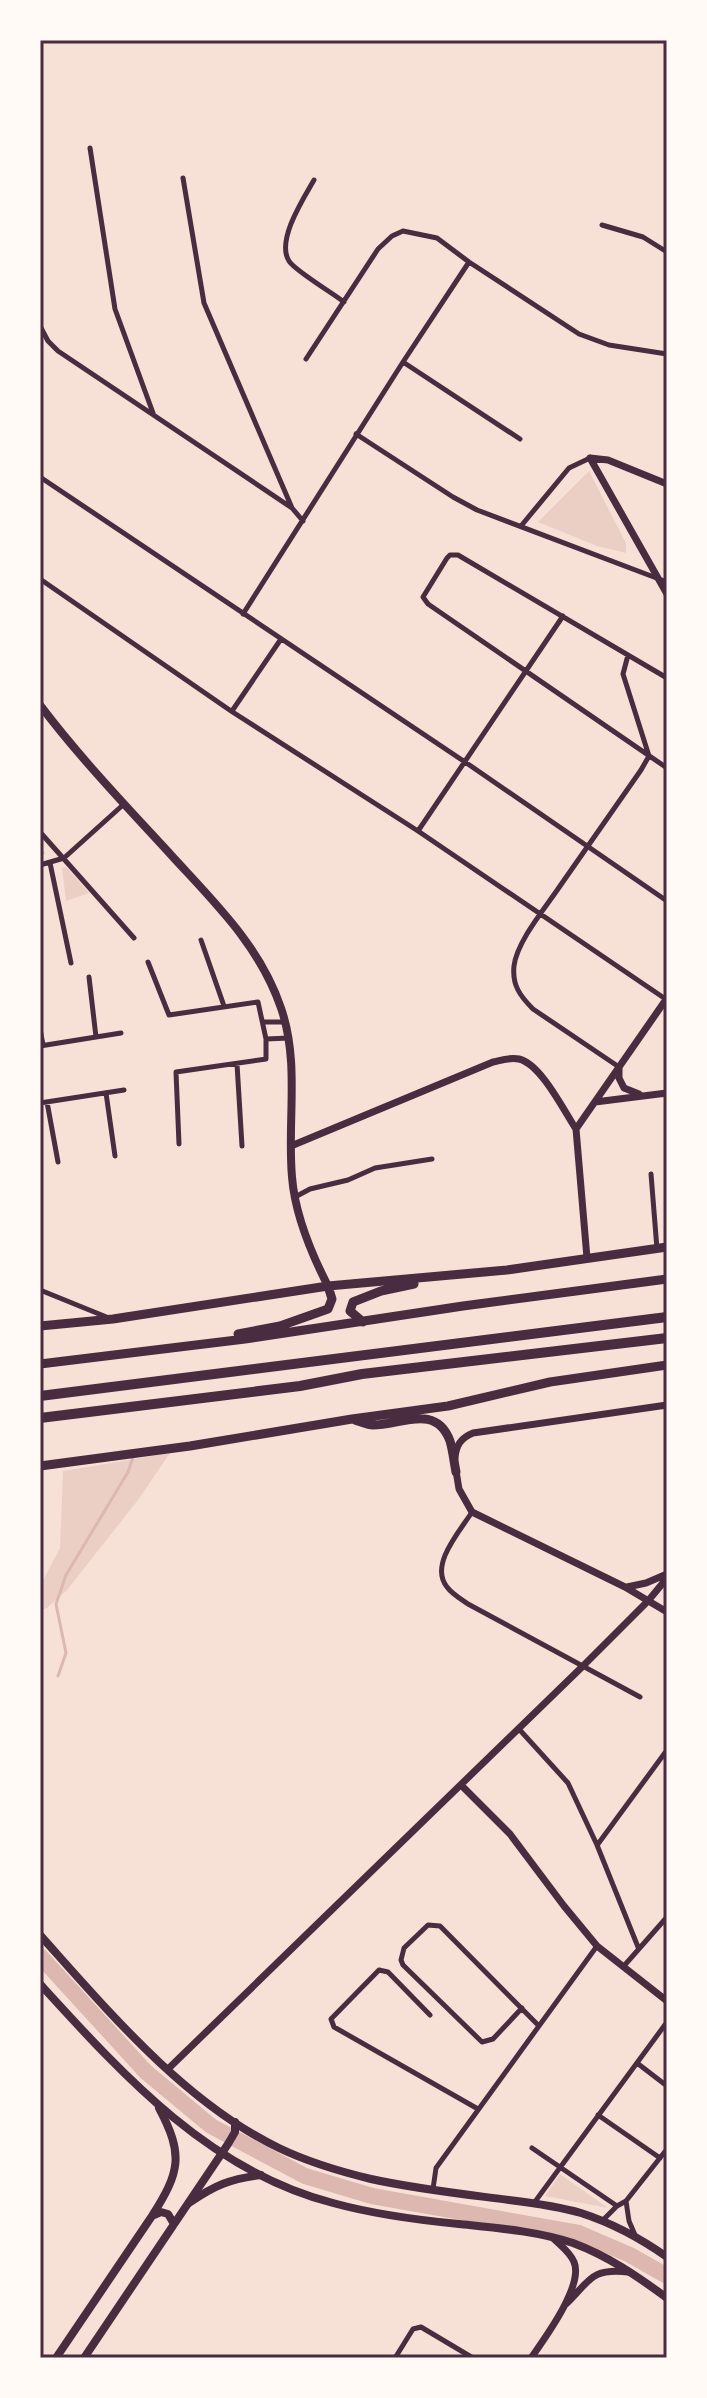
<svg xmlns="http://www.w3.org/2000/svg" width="707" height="2398" viewBox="0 0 707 2398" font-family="'Sofia Sans Condensed',sans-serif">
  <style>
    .green { fill: #ebcfc5 }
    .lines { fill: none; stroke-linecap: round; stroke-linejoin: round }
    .stream { stroke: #dcb8b0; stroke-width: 3 }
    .river { stroke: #dcb8b0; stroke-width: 16 }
    .minor { stroke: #4a2c40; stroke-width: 5 }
    .tertiary { stroke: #4a2c40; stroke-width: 7 }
    .secondary { stroke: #4a2c40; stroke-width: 8 }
    .primary { stroke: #4a2c40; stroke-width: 8 }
    .trunk { stroke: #4a2c40; stroke-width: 9 }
    .motorway { stroke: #4a2c40; stroke-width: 10 }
    .neatline { fill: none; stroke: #4a2c40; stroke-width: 3 }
  </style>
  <rect width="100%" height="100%" fill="#f7e1d7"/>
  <path class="green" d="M589,471L626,543V553L597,546L538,522Z
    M65,867L68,869L89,893L66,901L62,868Z
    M170,1453L138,1500L67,1590L47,1608L40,1611V1586L60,1548L63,1471Z
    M560,2174L608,2208L545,2196Z"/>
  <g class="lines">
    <path class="stream" d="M40,852L43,853
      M58,1676L66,1653L56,1604L66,1575L128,1472L133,1457"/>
    <path class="river" d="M40,1956L146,2072L211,2126L305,2176L372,2196L579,2233L630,2255L667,2276"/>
    <path class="minor" d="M90,148L115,309L153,413
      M183,178L204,303L292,508
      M314,180C303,199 276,241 289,261C295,271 333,293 344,302
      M602,225L643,237L667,252
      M40,326L48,341L58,351L292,508L303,521
      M306,359L378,249L392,236L403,231L437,238L469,262L579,334L609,345L667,354
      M403,362L520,439
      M356,434L453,497L477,510L667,582
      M40,477L465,762L667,901
      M521,526L569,468L590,458
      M40,579L231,711L418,831L667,1000
      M243,614L403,362L469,262
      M667,678L458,555H450L447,558L423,597L428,604L667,768
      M232,711L281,639
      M418,831L563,616
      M40,832L134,938
      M50,863L71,963
      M40,865L64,858L124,804
      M201,940L224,1006
      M148,962L169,1015L258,1002L266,1039V1059L176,1072L179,1144
      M89,977L96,1037
      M264,1022H284
      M40,1029L43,1045
      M266,1039L289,1038
      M40,1046L121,1033
      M237,1064L242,1146
      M619,1067L533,1009C520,996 512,985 514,966C517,941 546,907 560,886C587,847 614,809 641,770L649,756L623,674L628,655
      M106,1093L115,1156
      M47,1102L58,1162
      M40,1103L124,1090
      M651,1174L657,1249
      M295,1197L310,1189L348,1180L375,1168L432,1159
      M40,1290L109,1318
      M472,1512C460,1531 429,1565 447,1587C452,1594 461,1599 468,1604L640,1697
      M518,1728L568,1783L597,1845L638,1947
      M598,1844L667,1750
      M623,1967L667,1917
      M522,2008L493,2039L482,2042L403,1965L401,1960L404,1948L428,1925L440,1926L539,2026
      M430,2015L388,1972L379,1970L331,2019L334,2027L478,2109
      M637,2063L667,2086
      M598,2115L660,2158
      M532,2148L617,2206
      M433,2189L436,2168L597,1946
      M626,2201L629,2221L635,2235
      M534,2203L667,2022
      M602,2221L617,2206L626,2201L667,2149
      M395,2358L413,2329L421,2327L473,2358"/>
    <path class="tertiary" d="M590,458L667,594
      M590,458L608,460L667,484
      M619,1067V1078L624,1088L639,1094
      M595,1102L667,1093
      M291,1146L493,1062C502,1060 510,1057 519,1059C541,1064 564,1111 576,1129
      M587,1258L576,1129L667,998
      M455,1458C456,1445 461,1438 473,1433L667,1405
      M456,1471L459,1489L472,1512L625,1587L667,1612
      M627,1587L646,1583L667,1574
      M461,1785L510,1834L564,1906L597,1946L667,2001
      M168,2069L583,1666L648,1601L667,1578
      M566,2304C590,2281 590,2268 628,2272
      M531,2358C545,2338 584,2285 574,2262C570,2252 560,2245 553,2238"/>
    <path class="secondary" d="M40,705C80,758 127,807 172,856C215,903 260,946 281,1008C300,1063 287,1121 292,1177C295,1215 311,1253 328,1286
      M154,2215L161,2212L168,2214L174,2224
      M56,2358L152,2216C180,2172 184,2155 159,2108
      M84,2358L228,2144L235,2132V2122"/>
    <path class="primary" d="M40,1935C109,2012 185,2103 279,2148C306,2161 342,2172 371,2179C416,2189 463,2194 509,2200C533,2203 557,2206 581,2213C612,2223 640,2238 667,2257
      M40,1984C123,2075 209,2171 333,2203C373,2214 417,2220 459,2224C497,2228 536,2231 573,2243C608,2256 637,2276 667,2298
      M189,2203C215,2185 230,2179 261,2175"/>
    <path class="trunk" d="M363,1322L350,1311L353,1302L381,1291L414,1284
      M40,1326L113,1319L328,1286L507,1270L667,1247
      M238,1334L280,1326L328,1309L332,1299L328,1286
      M40,1364L245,1339L463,1306L667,1279
      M355,1420C361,1422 367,1425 373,1425C401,1425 436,1403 450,1441C453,1451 454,1462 456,1472
      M40,1466L190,1446L352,1419L448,1406L550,1382L667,1365"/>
    <path class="motorway" d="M40,1396L667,1317
      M40,1418L300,1386L362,1374L667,1338"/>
  </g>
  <rect width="707" height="2398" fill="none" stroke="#fffaf5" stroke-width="84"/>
  <rect x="42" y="42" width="623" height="2314" class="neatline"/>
</svg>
